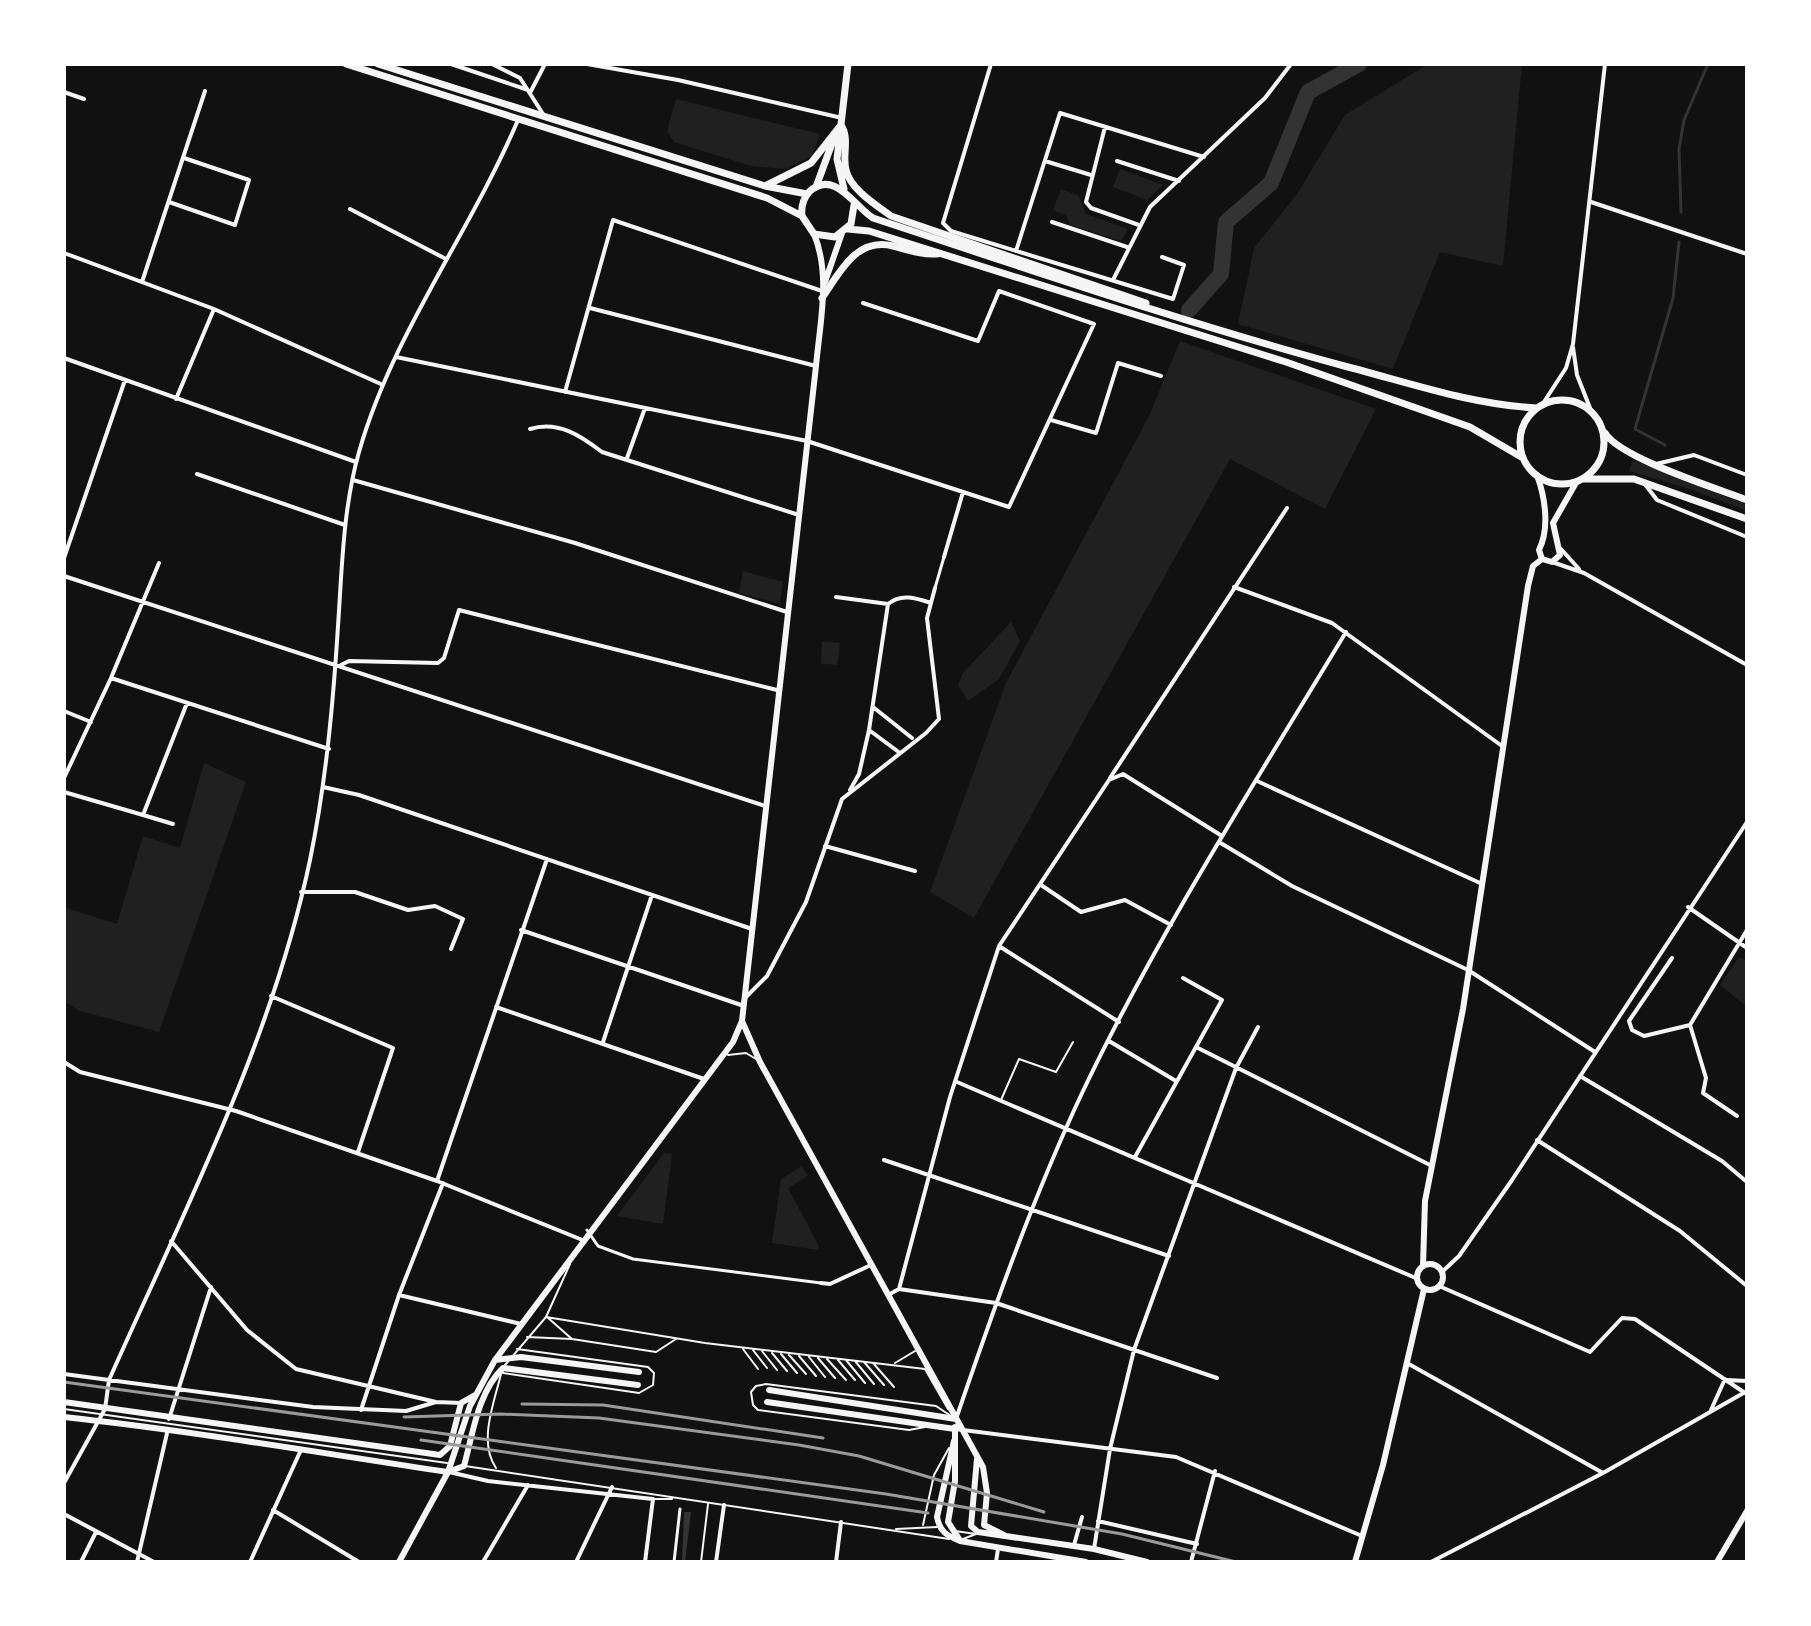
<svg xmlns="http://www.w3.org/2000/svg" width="1811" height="1626" viewBox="0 0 1811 1626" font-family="Arial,sans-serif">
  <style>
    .green { fill: #202020 }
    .water { fill: #333 }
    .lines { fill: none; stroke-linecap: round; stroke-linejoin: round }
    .stream { stroke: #333; stroke-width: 3 }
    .river { stroke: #333; stroke-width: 16 }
    .service { stroke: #f5f5f5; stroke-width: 2 }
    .pedestrian { stroke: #f5f5f5; stroke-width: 3 }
    .minor { stroke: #f5f5f5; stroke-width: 4 }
    .tertiary { stroke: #f5f5f5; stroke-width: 6 }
    .secondary { stroke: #f5f5f5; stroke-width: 6 }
    .primary { stroke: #f5f5f5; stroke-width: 7 }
    .rail { stroke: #9a9a9a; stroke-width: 3 }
  </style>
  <rect width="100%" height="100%" fill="#111"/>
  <path class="green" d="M1428,64H1522L1503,266L1440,252L1393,369L1238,324L1254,248L1297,194L1345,115Z
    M676,99L820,134L812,156L785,169L751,166L674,142L667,131Z
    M1120,169L1163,185L1147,200L1113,187Z
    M1061,189L1079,196L1086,214L1128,229L1121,241L1070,225L1066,215L1053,210Z
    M1180,341L1376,409L1325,509L1230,459L974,918L930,892L1006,683L1148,418Z
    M1633,460L1747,505V511L1690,489L1629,471Z
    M743,571L783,582L780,604L739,593Z
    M1011,622L1020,641L999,679L968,701L958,685L963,673Z
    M822,641L840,643L837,665L821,664Z
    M204,763L246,782L159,1032L80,1011L64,1001V907L117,924L143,836L180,848Z
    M1739,957L1747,961V1007L1720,985Z
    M664,1153L672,1154L663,1224L617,1216Z
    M802,1166L808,1176L788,1188L819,1246L818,1250L772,1243L781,1179Z"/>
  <path class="water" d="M684,1512H691L685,1562H682Z"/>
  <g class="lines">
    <path class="stream" d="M1681,212L1679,149L1684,120L1708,64
      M1665,445L1635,429L1673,298L1679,242"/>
    <path class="river" d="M1189,310L1221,274L1226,222L1271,183L1308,92L1359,64"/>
    <path class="service" d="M728,1055L746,1053L756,1059
      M1001,1100L1019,1059L1056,1072L1073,1042
      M546,1317L705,1343L925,1369L948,1409
      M547,1317L572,1339
      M527,1337L572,1339L656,1352L676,1339
      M743,1349L758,1369
      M753,1350L767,1368
      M762,1351L777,1370
      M772,1353L787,1371
      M781,1354L797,1373
      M789,1355L806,1374
      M799,1356L816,1376
      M809,1357L825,1377
      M818,1358L835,1378
      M827,1359L846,1380
      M838,1360L855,1380
      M846,1360L865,1383
      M855,1361L874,1384
      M864,1362L884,1385
      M873,1363L894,1387
      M895,1363L915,1351
      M505,1365L546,1317L570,1264
      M503,1373L639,1393L653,1385L654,1373L648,1367L517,1349
      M64,1409L447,1463
      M925,1427L909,1430L758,1410L753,1405L751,1392L756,1386L766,1384L936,1406L951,1416
      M465,1466L949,1539
      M496,1468C478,1442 494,1403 501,1374
      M655,1499H672
      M923,1525L934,1475L949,1448
      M896,1529L937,1527
      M955,1531L976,1534
      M963,1539L976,1534
      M701,1562L708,1504"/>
    <path class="pedestrian" d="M935,588L944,557
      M587,1230L598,1246L633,1259L821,1283
      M674,1562L680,1509"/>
    <path class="minor" d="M451,64L531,91
      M492,64L520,78L543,114
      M587,64L678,80L842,118
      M991,64L943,223L951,231L1173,299L1184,265L1162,257
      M531,91L545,64
      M64,92L84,99
      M1105,127L1086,202L1091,208L1139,225
      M1045,161L1091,175
      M1117,161L1179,181
      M169,202L235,225L249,180L184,158
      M1591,202L1747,254
      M350,209L446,259
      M1052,222L1127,247
      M1016,251L1060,113L1204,157
      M64,253L214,309L383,385
      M1113,280L1150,207L1265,98L1291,64
      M142,282L205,91
      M590,308L816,366
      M1573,347L1577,375L1592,413
      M396,357L807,441L1009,507L1094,324L999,291L978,341L863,303
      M64,358L356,462
      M565,392L613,220L822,291
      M176,399L214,309
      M1542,405L1566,368L1573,344L1605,64
      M1051,420L1096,433L1118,363L1161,376
      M530,429C558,420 581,436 602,452L799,515
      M627,458L645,408
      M1656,464L1694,455L1747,475
      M197,474L345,525
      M353,480L575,543L787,612
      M1644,483L1657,500L1747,537
      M1561,549L1579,569
      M944,557L963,492
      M64,558L125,380
      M1552,562L1584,573L1747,665
      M64,576L765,806
      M1234,587L1332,623L1502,746
      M836,597L888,604
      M341,665L349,661L438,663L444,658L459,610L777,690
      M111,678L329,749
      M873,707L912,738
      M64,711L91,722
      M900,753L869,730L888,604C901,593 916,598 931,603
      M64,778L111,678L159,563
      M1110,778L1287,508
      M1257,781L1480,883
      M323,787L359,795L752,929
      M850,790L859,774L869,730
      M64,792L143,815L187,703
      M143,815L173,824
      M1219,842L1292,886L1468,970L1595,1052
      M825,846L915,871
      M1041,885L1081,912L1125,900L1171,925
      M301,892H355L408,910L435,906L463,919L451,949
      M1688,907L1747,948
      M521,930L744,1006
      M999,946L1119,1022
      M1672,958L1629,1021L1632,1030L1644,1036L1690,1025
      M271,996L393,1048L358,1152
      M746,997L767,976L806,902L842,799L926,733L939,719L927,618L935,588
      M496,1007L704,1079
      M1109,1041L1176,1081
      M603,1042L652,895
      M1196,1047L1432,1166
      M64,1062L80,1072L236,1111L437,1181L585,1241
      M1580,1076L1722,1161L1747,1182
      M957,1082L1418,1279
      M1737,1116L1703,1093L1706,1078L1690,1025L1747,930
      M1537,1140L1680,1231L1747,1286
      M1135,1157L1222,1000L1183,978
      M884,1160L1169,1256
      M437,1181L547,859
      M171,1241L247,1330L296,1369L436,1402L461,1403
      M1442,1272L1459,1256L1512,1180L1747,822
      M821,1283L830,1284L871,1265
      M1439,1286L1590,1352L1622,1318L1635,1319L1745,1393
      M899,1289L996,1303L1217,1378
      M399,1295L521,1324
      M888,1295L899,1289L950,1097L999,946L1109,780L1123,774L1222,836
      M1407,1363L1603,1473
      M64,1374L313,1407L406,1411L436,1402
      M1727,1380L1747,1381
      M361,1410L399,1295L443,1183
      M1711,1410L1725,1379
      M169,1419L211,1287
      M956,1419C994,1308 1033,1197 1083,1091C1159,932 1255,783 1346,632
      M955,1429L1176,1457L1362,1536
      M449,1472L488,1481L653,1499L645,1562
      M64,1483L105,1409L109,1380C184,1211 272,1041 310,860C326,782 333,705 338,626C342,568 343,508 359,452C393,333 470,233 518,120
      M273,1510L359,1562
      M64,1514L154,1562
      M1098,1521L1197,1544
      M1074,1545L1082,1517
      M1094,1549L1110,1449L1134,1350L1236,1068L1258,1027
      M81,1562L96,1532
      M137,1562L168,1429
      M250,1562L300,1452
      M483,1562L528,1485
      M576,1562L612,1487
      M716,1562L724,1505
      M836,1562L841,1522
      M996,1562L998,1549
      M1191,1562L1215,1471
      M1431,1562L1603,1473L1747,1391"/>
    <path class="tertiary" d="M1537,475C1545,497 1550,528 1539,550L1542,559
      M1542,559L1552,562L1560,555L1553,523L1577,481
      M1417 1277a13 13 0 1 1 26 0a13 13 0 1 1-26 0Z
      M1423,1266L1425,1201L1463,1009L1528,586L1533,566L1542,559
      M399,1562L448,1472
      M1355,1562L1383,1465L1424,1289
      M1717,1562L1747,1511"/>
    <path class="secondary" d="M825,282L842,233
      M742,1021L760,1062L983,1467L987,1493L984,1525L1004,1535
      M495,1360L521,1357L639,1372
      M769,1390L956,1419
      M64,1402L440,1455L450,1446L461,1403L475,1395
      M767,1402L955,1429
      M64,1417C193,1431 320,1453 448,1472L464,1466C473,1433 478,1392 503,1368L638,1385
      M955,1427V1481L948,1522L959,1539
      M954,1441L937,1517C940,1532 946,1535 960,1541L1086,1562
      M977,1459L971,1526L978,1532L1094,1549L1147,1562
      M448,1472L470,1406L495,1360L733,1042L742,1021L816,366C820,322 831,275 814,234"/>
    <path class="primary" d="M346,64L767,198L802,216
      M378,64L765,186L807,194
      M841,125C850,139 842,155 846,170C850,189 876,205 891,216L1146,303
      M767,185L811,163L841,125
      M816,187L834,138
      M844,189L837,159L848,64
      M854,205L851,224L835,237L814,234L802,216C801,207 803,199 809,192C834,168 855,207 873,218C1031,270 1188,324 1348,367C1410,383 1473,405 1537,408
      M848,229L869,231L1286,362L1470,427L1523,458
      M822,298C840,272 856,237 893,246C908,250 922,255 937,254
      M1520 442a42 42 0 1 1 84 0a42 42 0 1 1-84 0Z
      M1605,433C1620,458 1716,488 1747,500
      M1584,479H1634L1747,519"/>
    <path class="rail" d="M64,1382L886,1494L1122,1534L1236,1562
      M522,1404L603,1405L823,1438
      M404,1417L500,1414L599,1418L799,1445L859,1456L1044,1512
      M421,1440L928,1513"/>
  </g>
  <rect width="1811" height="1626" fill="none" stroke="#ffffff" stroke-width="132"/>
</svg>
